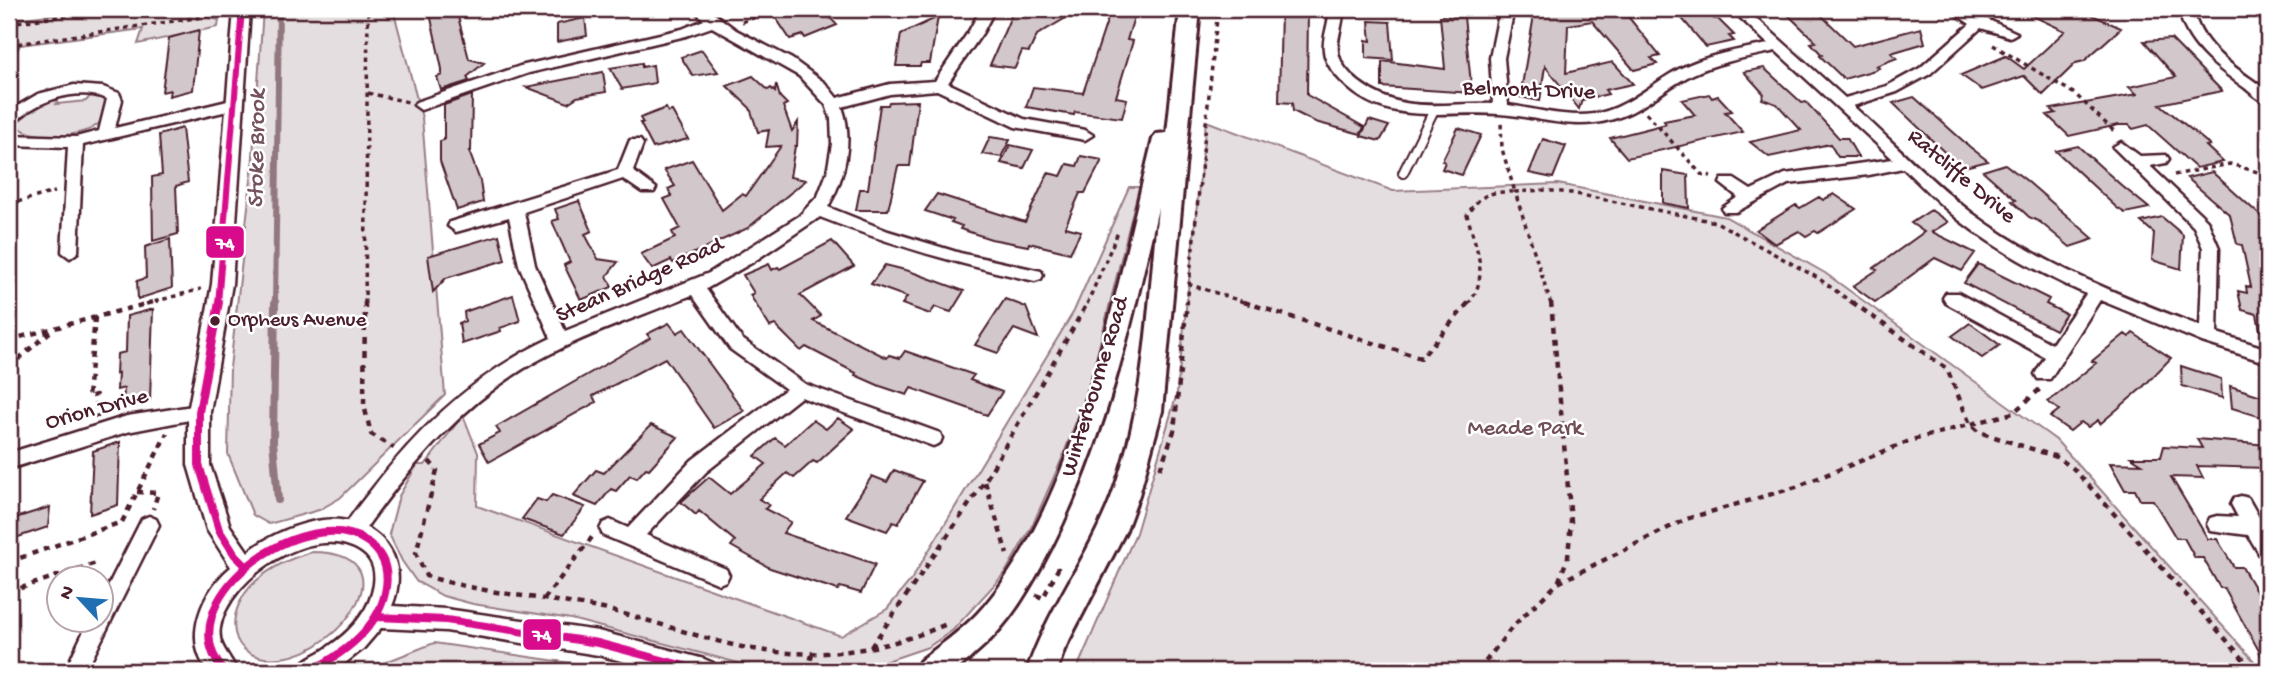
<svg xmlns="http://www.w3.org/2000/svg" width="2277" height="680" viewBox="0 0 2277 680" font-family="'Gochi Hand',sans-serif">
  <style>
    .green { fill: #e5dee0; stroke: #987e86; stroke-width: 2 }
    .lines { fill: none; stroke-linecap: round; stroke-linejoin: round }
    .stream-far1 { stroke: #91787e; stroke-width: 6 }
    .stream { stroke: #91787e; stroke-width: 8 }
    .building { fill: #d2c7cb; stroke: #4a1f2b; stroke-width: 2 }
    .service-casing { stroke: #4a1f2b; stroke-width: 12 }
    .minor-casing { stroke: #4a1f2b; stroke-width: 5 }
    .tertiary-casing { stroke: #4a1f2b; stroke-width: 5 }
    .secondary-casing { stroke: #4a1f2b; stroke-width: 6 }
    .path-far1 { stroke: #4a1f2b; stroke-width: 3.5; stroke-dasharray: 4.5 4.5; stroke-linecap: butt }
    .path { stroke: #4a1f2b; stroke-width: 4.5; stroke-dasharray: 6 6; stroke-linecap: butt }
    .service { stroke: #fff; stroke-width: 8 }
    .minor { fill: #fff; fill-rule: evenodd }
    .tertiary { fill: #fff; fill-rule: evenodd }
    .secondary { fill: #fff; fill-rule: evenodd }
    .bus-1-far1-casing { stroke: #fff; stroke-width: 10 }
    .bus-1-casing { stroke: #fff; stroke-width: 13 }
    .bus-1-far1 { stroke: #d70b8c; stroke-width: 6 }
    .bus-1 { stroke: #d70b8c; stroke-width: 8 }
    .bus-dot { fill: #4a1f2b; stroke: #fff; stroke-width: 2.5 }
    .labels { text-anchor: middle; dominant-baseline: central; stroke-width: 5; stroke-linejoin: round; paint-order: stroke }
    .bus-label { font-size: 21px; fill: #4a1f2b; stroke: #fff; text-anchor: start }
    .street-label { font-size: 23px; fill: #4a1f2b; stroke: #fff }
    .park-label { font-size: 23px; fill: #714f58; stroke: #fff }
    .water-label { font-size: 24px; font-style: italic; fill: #74535c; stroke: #fff }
    .line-badge { stroke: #fff; stroke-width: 2.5 }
    .badge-label { font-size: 19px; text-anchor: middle; font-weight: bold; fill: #fff }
  </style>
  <rect width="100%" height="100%" fill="#fff"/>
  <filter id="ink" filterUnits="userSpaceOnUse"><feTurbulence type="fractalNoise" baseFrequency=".0143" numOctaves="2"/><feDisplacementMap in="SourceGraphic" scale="14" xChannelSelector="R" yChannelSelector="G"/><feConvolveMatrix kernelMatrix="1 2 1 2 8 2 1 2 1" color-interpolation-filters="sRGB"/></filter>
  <g filter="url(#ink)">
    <path class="green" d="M96,9H211L210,18L219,20L218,27L138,44L143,29L20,45L9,64V20Z
      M263,9H393L422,118L445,395L340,498L319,510L269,524L253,515L228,454L230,368L252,171Z
      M91,95L102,96L108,102C106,108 104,117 100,122C87,138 31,141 18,126L17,122C26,109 43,99 59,98L56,104L86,101Z
      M1206,121L1393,191L1558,184L1726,217L1825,273L2056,440L2263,671H1076L1136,533L1177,393Z
      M1129,187H1139L1089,387L1061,461L1033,524L1005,573L953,630L928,647L878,664L827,671L761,669L571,619L473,604L443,596L416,581L402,561L389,534L399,496L417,465H425L463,415L478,453L477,506L841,636L887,609L911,580L1074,311Z
      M312,552C411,552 344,651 281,658C226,664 222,612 256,581C273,566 290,558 312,552Z
      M434,643L598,667L613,671H363Z"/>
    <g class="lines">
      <path class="stream-far1" d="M275,304L279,9"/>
      <path class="stream" d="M275,302L273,441L278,500"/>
    </g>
    <path class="building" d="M429,9H456L469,59L484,63L467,77L469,81L441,90L437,77L442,75V69Z
      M770,9H822L837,25L805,38L803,35L790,39Z
      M1014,9H1081L1037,35L1029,52L1022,51L1015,68L990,65Z
      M1281,9H1308L1307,95L1364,127L1361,134L1315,122L1293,111L1292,103L1279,102Z
      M1524,9H1622L1660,56L1651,58L1657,64L1634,70L1592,21L1568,25L1566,73L1613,62L1633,84L1605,90L1608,94L1582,100L1579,109L1545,66L1540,101L1520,97L1533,21Z
      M1674,9H1697L1704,15L1709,14L1714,19H1718L1734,35L1729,36L1734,41L1706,47Z
      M1782,9H1809L1815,15L1820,14L1853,46L1921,28L1925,43L1891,53L1897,58L1876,66L1879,68L1875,70L1844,79L1820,56L1822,55L1811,43L1816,42Z
      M2018,9H2079L2121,28L2084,61L2076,63L2043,95L2024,76L1982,90L1961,75L2006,56L2024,69L2065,31Z
      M1111,14L1134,17L1127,40L1133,41L1116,97L1127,99L1122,118L1075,112L1074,115L1026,107L1033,87L1083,93L1109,15Z
      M1440,16L1464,17L1472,93L1382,87V61L1445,69Z
      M938,17L930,63H921L920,66H896L901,34Z
      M585,18L587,36L557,42V24Z
      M1369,21L1390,22L1393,60L1366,58V40L1371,41Z
      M199,30L193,90L169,96L170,90L162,92L169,38Z
      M2171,39L2222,91L2160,104L2210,145L2206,146L2223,162L2196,168L2148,125L2133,129L2129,125H2118L2069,136L2047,115L2056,113L2051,109L2137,94L2129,87L2176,77L2144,41Z
      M702,50L718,72L693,76L681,57Z
      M642,63V67L653,65L655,83L622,89L610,68Z
      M1764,68L1802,103L1806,102L1839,138H1847L1858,157H1838L1830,144L1769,157L1750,142L1801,130L1777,104L1762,99L1764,94L1744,72Z
      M603,72L606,92L577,97L568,103L526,87Z
      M753,76L768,90L771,88L775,92L776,84L780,97L787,104L783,106L792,131L798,122L797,146H795L790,177L806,180L748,228L673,263L671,260L652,269L641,254L675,238L672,232L680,228L664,199L672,196L668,189L675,186L664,170L692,160L722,210L742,194L746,196L781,146L766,147L769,130L758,132L750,108L727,86Z
      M1709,94L1712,98L1718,96L1732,111L1725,112L1743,132L1627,158L1610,138L1666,124L1664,121L1695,115L1682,100Z
      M472,95L471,151H469L480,181L483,202L457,210L440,161V141L444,140V105Z
      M1914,97L1970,147L1988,161L1961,168L1893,103Z
      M918,101L910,166H898L888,210H856L860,189H868L880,105H888L889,102Z
      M666,108L668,112L672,111L688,139L653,148L640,123H643L640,118Z
      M1369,120L1389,126L1380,141L1361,136Z
      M182,128L188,182L176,186L178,234L153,241L152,177L162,175L159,135Z
      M1458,128L1481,135L1462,175L1442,169L1445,162L1442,161Z
      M990,137L1010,140L1001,157L982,154Z
      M1543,139L1566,146L1553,178L1529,173Z
      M1010,145L1033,150L1024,168L1001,163Z
      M2078,146L2122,186L2149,208L2125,213L2117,208L2056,151Z
      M1081,156L1102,160L1085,193H1080L1065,227L1081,231L1070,253L1029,243L1028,246L991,239L960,229L962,226L951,222L953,220L925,211L937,194L1025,222L1048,173L1061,176L1067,164L1077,166Z
      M2005,164L2027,181L2094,239L2070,247L2040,222L2029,217L2012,201L2016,200L1983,171Z
      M1663,171L1688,175L1689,208L1663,203Z
      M2212,172L2263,218L2268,241V329L2260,330L2257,314L2242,310L2238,291L2247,293L2246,286L2251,287L2242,245L2237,244L2230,215L2187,178Z
      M1834,194L1856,209L1818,233L1815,231L1806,236L1799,231L1775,244L1756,230L1796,205L1800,208L1819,197L1823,200Z
      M579,201L592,231L585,234L598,259L618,262L607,276L612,287L581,300L564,265L570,262L552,221L559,219L555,209Z
      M1931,210L1948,222L1932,232L1975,253L1962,271L1935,258L1875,302L1853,286L1877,270L1874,268L1924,232L1911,223Z
      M2162,217L2183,235L2181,269L2152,260L2154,233L2141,222Z
      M499,235L505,260L446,278L433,292L428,256Z
      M170,239L172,288L138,299L137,281L146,278L145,247Z
      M832,241L854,266L800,295L821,316L813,321L887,358L889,355L900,358L905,351L974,375L970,380L1002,392L987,415L911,388L907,395L880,386L855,375L856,373L806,347L801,351L775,325L770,327L750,295L754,293L743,275L769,264L772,270L778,267L780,269Z
      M1978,264L2049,299L2046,304L2066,314L2055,330L1964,283Z
      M885,265L909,271L964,291L951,312L935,307L930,314L902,304L907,297L871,284Z
      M513,295L520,321L500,328L501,331L462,344L459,323L465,321L464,312Z
      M1005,299L1026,307L1038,338L1014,329L998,353L975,345Z
      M153,309L150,400L123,408L124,388L117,390L118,373L116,374L117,354L126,352L127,316Z
      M669,323L677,333L684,329L744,411L714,428L665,358L593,396L596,402L489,462L479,444L500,433L496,427L637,346L650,338L647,334Z
      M1970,323L2000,345L1982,358L1952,336Z
      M2133,333L2171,358L2142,388L2100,424L2098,420L2088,427L2081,422L2070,431L2050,417L2059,410L2048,402L2096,363L2092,361L2125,334L2129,337Z
      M2181,366L2221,379L2222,398L2182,386Z
      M2230,386L2268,398V419L2232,408Z
      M838,418L854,429L817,463L813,461L794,478L787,473L759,499L769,505L765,509L791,522L783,533L875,564L861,593L840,587L838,590L770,568L731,546L735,541L699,511L696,515L681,502L709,477L730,494L766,464L755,456L775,438L785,445L813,420L826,429Z
      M651,425L678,437L649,469L646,468L637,478L630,475L616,491L611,489L597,506L573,496L596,470L604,473Z
      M2197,439L2268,445V468L2197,466L2203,478L2171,477L2208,539H2217L2234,567H2242L2259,596H2268V667L2224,588H2220L2203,558H2195L2184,538H2176L2153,500H2140L2135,490H2125L2110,463L2142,464L2131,457H2161L2164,446L2202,448Z
      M120,442L118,505L90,514L93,451Z
      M894,470L923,481L898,524L893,522L887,531L846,516L872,476L887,482Z
      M552,495L585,507L564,534L522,519L537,499L546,502Z
      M50,507L48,527L9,540V520Z"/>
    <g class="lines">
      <defs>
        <path id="service" d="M1403,173L1433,112"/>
        <path id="minor" d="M693,9H708L736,30L792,59L825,83L837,98L890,84L935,81L969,31L981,9H995L983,32L948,83L1024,119L1085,130L1093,135L1085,140L1015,127L937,90L890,94L842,107C854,139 845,178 828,207L888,231L960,253L1041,271L1043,275L1041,279L1035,281C961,265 891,245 820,217L753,262L706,289L742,339L805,384L940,433L942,438L940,443L933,446L801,397L706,472L646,535L726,569L729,575L726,581L719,584L712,581L603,535L600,529L603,523L610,520L628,528L692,460L786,389L730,349L692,295C644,315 594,331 548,355C467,396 410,466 358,539L351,542L344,539L341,533C349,517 361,503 372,489C420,426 478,372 551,338L519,265L509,217L456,232L448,226L450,222L618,170L630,140H640L643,144L633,171L656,188L654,192H642L623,179L524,212L535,265L565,331L709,273L799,216L818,196L827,173L832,144L831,119L826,105L799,76L712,27L686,36L529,73L421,110L414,105L416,102L520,66L682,29L704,20Z
          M1329,9H1343C1344,23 1336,38 1338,52C1340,64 1350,75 1359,82C1403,116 1443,102 1493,104L1490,58L1500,9H1514L1504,58L1508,105C1536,109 1565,118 1594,114C1627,109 1651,84 1679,69C1707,55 1738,50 1768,44L1731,9H1746L1845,98L1887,86L1920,68L1970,24L1948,9H1965L2017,33L2010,37L1981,28L1930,74L1897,92L1853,106C1892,141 1930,181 1972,213C2040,264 2121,296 2200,326L2203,248L2194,227L2113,147L2121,142L2140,156L2166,155L2169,159L2166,163L2150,166L2207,220L2219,248L2217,333L2268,349V363L2202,342L2100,300L2050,379H2038L2035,374L2045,357L1946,303L1943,298L1946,293H1958L2052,344L2086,294C2042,274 1997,250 1959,220C1939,204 1921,185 1903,168L1869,175L1788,184L1736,212H1724L1722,208L1738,197L1720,183L1722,179H1734L1751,190L1785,174L1893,159L1776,51C1748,57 1719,62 1693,74C1664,88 1642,112 1610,120C1572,131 1537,116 1499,114C1444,110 1386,127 1343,83C1335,75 1325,63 1324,51C1322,37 1330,23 1329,9Z
          M2179,9H2193C2200,48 2238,69 2268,91V103C2259,101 2252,94 2245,88C2217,68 2185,45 2179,9Z
          M74,85L103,87L119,93L122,100L115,128L236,99L243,104L236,109L83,145L78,252L70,258L62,252L68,147L9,145V135L76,137L99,131L107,99C84,89 54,96 32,109C24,113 18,122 9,124V111L38,94Z
          M199,405L205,407L208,412L205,417L127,432L9,469V453L127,416Z
          M2241,496L2248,498L2268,533V560L2261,557L2248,535L2210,530L2207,524L2210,518L2217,516L2238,517L2231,504L2234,498Z
          M149,516L156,519L159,525L86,671H65L89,620H102V598L142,519Z"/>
        <path id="tertiary" d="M234,9H250L232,284L210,412V465L230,526L248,552C267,536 298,523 323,520C375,515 413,556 392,606L446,609L598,631L704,659L713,663L717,671H660L598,655L446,631L381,628L363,649L335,671H297C302,659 315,656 325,649C345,636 366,616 372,593C377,576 375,560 360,551C314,521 228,578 220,628C217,646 231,656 237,671H208C182,639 202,591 231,567L207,530L188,465V412L212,284Z"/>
        <path id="secondary" d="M1180,9H1200L1162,411L1139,495L1126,530L1064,650L1057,671H1027C1047,610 1088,558 1111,498C1146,407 1148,304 1158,208C1132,324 1105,441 1051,548C1032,585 1010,624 978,651C971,657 961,668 953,671C943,675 926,671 915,671L920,661C939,646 960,632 977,614C1078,505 1118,281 1153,139L1156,134L1167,133Z"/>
      </defs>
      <use href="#service" class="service-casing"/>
      <use href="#minor" class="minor-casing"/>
      <use href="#tertiary" class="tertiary-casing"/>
      <use href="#secondary" class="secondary-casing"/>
      <path class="path-far1" d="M742,22L777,9
        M9,23L120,9
        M9,45L223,14
        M1993,45L2075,94L2116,133
        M368,93L408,102
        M1646,113L1701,174L1711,176
        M2174,175L2230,164L2268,175
        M9,204L55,192
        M1188,284L1250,304
        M146,304L201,289
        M365,304L368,9
        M1087,304L1118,232
        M1187,304L1218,9
        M1468,304C1491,277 1475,245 1467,215C1480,194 1491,191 1515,192L1502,149L1501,122
        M1551,304L1515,192L1543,190L1571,193L1716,222L1818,278L1854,304"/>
      <path class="path" d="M365,302L364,405L371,434L394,448
        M1244,302L1421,358L1469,302
        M1551,302L1571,521L1568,557L1558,583
        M1852,302L1947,369L1970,424L1979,432L2057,457L2074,469L2254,671
        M95,317L88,397L96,395L97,418
        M9,340L153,302
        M9,367L51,331
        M429,461L437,470L416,553L426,576C484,594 544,597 603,609C650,619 695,637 742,647C813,661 883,652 949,623
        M1160,469L1174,431L1187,302
        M985,482L1007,554
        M137,492L158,493L153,509
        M9,562L122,522L167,433
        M9,592L99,562
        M1036,595L1043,598L1058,569L1064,571
        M544,599L593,536
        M871,647L985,481L1088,302
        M807,671L812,655
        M1478,671L1513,626L1558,583L1686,519L1796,487L1912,440L2013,413L2040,389"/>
      <use href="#service" class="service"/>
      <use href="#minor" class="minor"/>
      <use href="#tertiary" class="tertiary"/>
      <use href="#secondary" class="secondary"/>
      <defs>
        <path id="bus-1-far1" d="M218,304L242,9"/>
        <path id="bus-1" d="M219,302L199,412V465L219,530L235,555L246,566
          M377,617L446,620L598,643L704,671
          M224,671C164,602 303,501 366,541C382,552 389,567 386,587C381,627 343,654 310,671"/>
      </defs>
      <use href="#bus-1-far1" class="bus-1-far1-casing"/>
      <use href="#bus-1" class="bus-1-casing"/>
      <use href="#bus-1-far1" class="bus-1-far1"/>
      <use href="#bus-1" class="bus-1"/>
    </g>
  </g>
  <circle class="bus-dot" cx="215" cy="321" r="6"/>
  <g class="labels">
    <g class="bus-label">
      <text x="228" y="321">Orpheus Avenue</text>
    </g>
    <g class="street-label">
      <text transform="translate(1529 91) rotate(2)">Belmont Drive</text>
      <text transform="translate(1961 177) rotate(40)">Ratcliffe Drive</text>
      <text transform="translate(640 281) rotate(-24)">Stean Bridge Road</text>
      <text transform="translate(1096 387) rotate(-73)">Winterbourne Road</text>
      <text transform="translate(97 410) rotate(-15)">Orion Drive</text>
    </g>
    <g class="park-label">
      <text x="1525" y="429">Meade Park</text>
    </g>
    <g class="water-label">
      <text transform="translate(258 149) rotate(-89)">Stoke Brook</text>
    </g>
  </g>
  <g class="line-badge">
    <rect x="205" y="225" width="40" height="34" rx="7" fill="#d70b8c"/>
    <rect x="522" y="618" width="40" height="33" rx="7" fill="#d70b8c"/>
  </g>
  <g class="badge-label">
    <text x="225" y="249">74</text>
    <text x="542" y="641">74</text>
  </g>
  <rect width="2277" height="680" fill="none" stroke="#fff" stroke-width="35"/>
  <rect x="18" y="18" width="2242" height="645" fill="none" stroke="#4a1f2b" stroke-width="2.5" filter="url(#ink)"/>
  <g transform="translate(80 599) rotate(296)"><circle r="33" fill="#ffffff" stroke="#b7a5aa" stroke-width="2"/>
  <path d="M0-5L12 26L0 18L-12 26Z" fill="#1f6fb2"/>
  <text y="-10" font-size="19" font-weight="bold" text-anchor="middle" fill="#4a1f2b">N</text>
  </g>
</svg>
